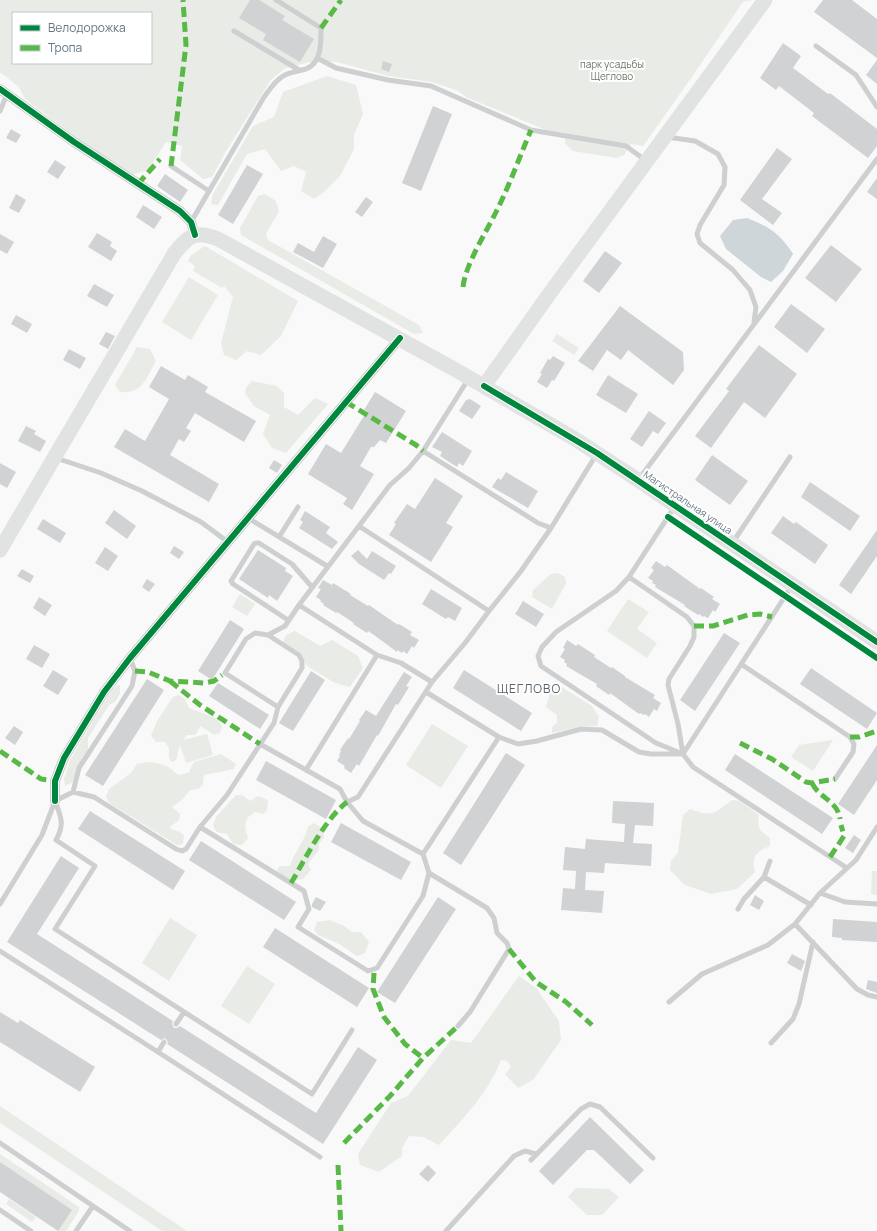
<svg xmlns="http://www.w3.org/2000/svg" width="877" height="1231" viewBox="0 0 877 1231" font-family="Manrope,sans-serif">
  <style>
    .green { fill: #e8ebe6; fill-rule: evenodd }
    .water { fill: #ced6d9 }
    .building { fill: #d0d2d3 }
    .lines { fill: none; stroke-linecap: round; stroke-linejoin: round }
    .lane { stroke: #cecfd0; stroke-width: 5 }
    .street { stroke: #cecfd0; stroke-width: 10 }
    .secondary { stroke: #e1e2e2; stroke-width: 15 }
    .quiet { stroke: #58b947; stroke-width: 5; stroke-dasharray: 10 5; stroke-linecap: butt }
    .cycleway-casing { stroke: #fff; stroke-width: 8 }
    .cycleway { stroke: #00873e; stroke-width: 6 }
    .labels { text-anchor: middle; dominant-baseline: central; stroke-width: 4; stroke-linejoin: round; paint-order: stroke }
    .park-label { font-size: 10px; fill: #687a64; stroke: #fff }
    .street-label { font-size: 10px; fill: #657683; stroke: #fff }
    .quarter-label { font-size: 12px; letter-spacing: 1px; fill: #57646e; stroke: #fff }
  </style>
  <rect width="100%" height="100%" fill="#f9f9f9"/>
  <path class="green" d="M0,0H753L743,2L687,84L643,146L631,144L624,155L617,158L573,151L565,143L566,133L546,130L466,97L456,90L432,82L388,76L337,62H309L284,69L271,80L226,151L212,177L203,179L180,160L182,146L166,142L148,170L132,175L77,138L25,99L19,87L0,72ZM13,13H151V63H13Z
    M327,76L356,85L363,114L354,135V149L340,176L323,193L314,199L301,191L306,172L294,166L281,171L265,149L247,154L218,205L211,204L213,194L253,126L274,117L283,92Z
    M265,194L276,201L279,211L266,234L268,240L419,325L423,333L414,334L241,235L240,228L258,196Z
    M205,246L298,301L281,336L261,355L247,351L236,360L224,355L221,343L233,297L224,286L222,288L193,271L195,266L188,261L191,255Z
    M189,277L218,295L191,340L162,322Z
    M557,334L579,348L574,355L552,341Z
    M137,347L150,349L156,361C146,378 143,394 120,392L115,385Z
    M252,381L277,386L284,393V407L298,415L315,398L328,404L286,453L272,448L263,434L270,415L254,406L245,393L246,388Z
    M558,573L565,577L566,583L552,609L532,597L533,590L551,574Z
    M240,594L255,604L247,616L232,607Z
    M628,599L649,612L637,629L657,643L647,658L607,631Z
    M295,631L320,646L332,640L358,656L363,668L350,687L335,683L307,666L301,653L283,642L286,635Z
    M117,685H120V694L115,702L109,705L88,738V750L73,782L65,786L64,779L70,760L109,694Z
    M560,686L592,706L599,717L597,726H581L552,733V727L557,723V715L546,707L551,690Z
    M179,695L185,699L189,708L218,719L222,727L220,733L214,735L201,726L195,735H187L183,740L207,734L213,755L186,763L180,745L176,760L172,762L169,758V748L165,742H156L151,736L157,721L173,697Z
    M432,724L468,746L441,788L406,765Z
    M833,740L813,771L791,757L799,745Z
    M221,754L236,764L234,769L204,775L203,785L198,789L190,790L183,799L172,807L180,814L179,820L170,827L171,829L180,832L184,835L183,844L177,845L109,803L106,797L109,789L131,773L137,764C147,761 157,762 166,766C178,771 173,779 189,772L194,762Z
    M236,795H242L250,801L258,796L268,800L267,810L263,814L255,812L247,818L245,827L248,838L242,845L233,844L227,834L217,832L213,826L216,817Z
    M732,800L740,801L759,815C757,828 759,830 770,838V846C755,852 752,856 755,872L737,889L711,894L685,885L670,870L671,861L678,853L683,815L690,809C713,818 714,813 732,800Z
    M314,823L322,828L324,837L319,844V850L308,864L311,870L303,879C292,881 284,879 277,870L280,866H290C294,852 305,841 308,827Z
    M872,871H877V895L871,894Z
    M170,918L197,935L169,981L142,963Z
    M330,920L344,926L352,932H361L369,942L365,953L357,956L339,944L318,935L314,930L317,922Z
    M247,966L275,984L249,1024L221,1006Z
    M519,976L536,988L559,1021L561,1040L533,1080L518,1088L505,1074L511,1067L507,1061L501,1060C489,1092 462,1120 439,1145L423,1137L409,1136L402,1148V1156L379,1172L360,1165L358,1154L391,1103L408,1096L451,1040L471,1043Z
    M0,1106L187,1231H162L0,1123Z
    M0,1154L79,1207V1211L66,1231H58L71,1210L0,1162Z
    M576,1188L609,1189L619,1197L602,1215H587L568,1197Z
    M9,1199L36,1217L32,1222L6,1204Z"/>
  <path class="water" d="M747,218C770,227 780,234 793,254L783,271L771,282L761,277L726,249L720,236L733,220Z"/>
  <path class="building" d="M250,0H259L285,16L282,20L314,39L300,62L263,40L266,34L239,18Z
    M823,0H852L877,19V58L814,12Z
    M783,43L801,56L793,68L828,94L830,93L877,129V146L868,158L812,116L814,113L779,86L776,90L760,78Z
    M877,60V84L866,75Z
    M383,61L392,64L389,72L381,69Z
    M433,106L452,114L421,191L402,183Z
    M11,129L21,135L16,143L6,138Z
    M777,148L792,159L762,199L782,213L773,225L740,200Z
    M55,160L66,167L58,179L47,172Z
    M247,165L263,174L233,224L218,215Z
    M165,174L188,190L180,202L157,186Z
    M877,178V199L867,192Z
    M16,194L26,200L19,213L9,208Z
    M366,197L373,202L362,217L355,212Z
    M143,205L162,217L154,229L136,217Z
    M97,233L112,242L110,246L117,251L111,261L88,247Z
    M0,234L14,242L7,254L0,250Z
    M323,236L337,244L323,268L293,252L298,243L314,252Z
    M831,245L862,269L836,302L805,278Z
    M605,251L622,263L599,293L583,281Z
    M94,284L114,295L107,307L87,296Z
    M791,304L825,329L807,353L774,327Z
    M620,306L683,352L684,370L673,385L628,350L621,360L607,350L593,371L578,361Z
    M16,315L32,324L27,333L11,324Z
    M106,332L115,336L108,349L99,344Z
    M759,345L797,374L765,418L744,402L711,448L695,436L729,391L726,389Z
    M69,349L86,358L80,369L63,360Z
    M553,356L565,363L554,381L552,380L547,388L537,382L542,374L540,373L548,359L550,360Z
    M161,366L185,380L188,375L208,387L205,392L256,421L244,442L195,413L186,428L191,431L184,442L179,439L170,455L219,484L209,502L114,447L125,429L145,441L169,399L149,387Z
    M608,375L638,394L626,413L596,395Z
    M375,392L406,411L386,443L380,440L374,447H371L360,466L374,474L352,510L343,504L347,498L308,474L326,444L341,453L367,411L364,410Z
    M470,399L481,406L472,419L459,411L466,400Z
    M649,411L666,423L658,434L653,431L642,447L630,439Z
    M26,426L36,431L34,434L46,441L40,452L18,441Z
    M442,432L472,451L463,466L459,463L457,467L440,456L442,452L432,447Z
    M712,455L748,481L730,505L695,480Z
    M274,460L282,465L277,473L269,468Z
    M0,463L16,472L7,488L0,484Z
    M506,472L538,491L528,508L492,487L498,478L501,480Z
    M435,478L463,496L446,523L453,527L431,562L389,535L396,524L394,523L407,504L415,509Z
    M810,482L860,516L850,531L801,497Z
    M114,510L136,526L127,539L105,523Z
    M305,511L330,527L326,533L338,542L332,549L299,528L303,522L300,520Z
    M783,516L794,524L796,522L828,545L815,564L771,533Z
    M43,519L66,533L60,543L37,529Z
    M877,530V556L851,594L839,585Z
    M174,546L184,552L179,559L170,553Z
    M105,547L118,556L108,571L95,563Z
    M258,550L286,568L285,571L293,576L277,601L269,595L268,598L239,579Z
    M358,550L367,559L372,551L396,566L391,574L389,573L384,580L359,564L351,556Z
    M656,561L665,567L667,565L700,589L701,588L714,597L712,599L720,604L715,612L713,610L708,618L704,616L703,617L699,614L698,615L684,606L685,605L655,587L656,585L652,583L653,581L648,578L654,570L651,568Z
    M22,569L34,576L30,583L17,576Z
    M147,579L155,584L149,592L142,587Z
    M323,580L332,585L333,583L351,594L350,595L368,606L369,605L398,625L399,624L412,632L410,635L419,640L414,648L412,646L407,654L403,651L402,653L397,650V652L374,635L368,631L367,633L353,624L354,623L337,612L336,613L323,605L324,604L320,601L321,600L316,597L321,589L318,588Z
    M431,589L462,608L455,621L448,617L446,619L422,604Z
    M39,597L52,605L45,616L33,608Z
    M523,601L544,614L536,627L515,614Z
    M230,620L244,629L212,680L198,671Z
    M724,633L740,643L695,711L680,700Z
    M567,640L576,646L578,644L595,655L594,657L611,668L612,667L625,676V677L655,695L653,698L661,703L657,711L654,709L649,717L645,714L644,715L640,713L639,714L610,693L609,695L596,686L597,684L566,666L567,664L564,662L565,660L560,657L565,649L563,648Z
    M34,645L50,654L42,668L26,659Z
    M811,668L877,713L867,729L800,684Z
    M53,670L68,679L58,695L43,686Z
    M464,670L532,713L521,731L453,688Z
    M311,671L325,680L293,731L279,723Z
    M404,672L412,677L406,686L409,687L398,705L396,704L378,736L377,735L359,766L357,764L351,773L344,768L345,766L337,761L340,756L339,755L341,751L340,750L348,738L349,739L360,721L359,720L366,710L376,716Z
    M147,679L164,690L103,786L85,775Z
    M218,683L269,715L260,729L209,696Z
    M14,726L23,732L15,745L5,738Z
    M877,745V780L854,815L838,804Z
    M506,753L525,765L461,865L443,853Z
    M735,754L833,818L822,834L725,770Z
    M266,761L336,800L326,819L256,780Z
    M613,801L654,803L653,826L635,825L633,843L652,844L651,866L605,863L604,873L586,872L585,890L604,891L602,913L561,910L563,888L575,889L576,871L563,870L565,847L585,849L586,839L624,842L625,824L612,823Z
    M90,811L185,871L173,890L78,829Z
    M341,823L411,862L401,880L331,842Z
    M854,835L861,840L853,853L845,848Z
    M201,841L296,902L284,920L189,860Z
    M61,856L79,868L37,934L173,1021L172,1024L174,1028H177L180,1026L316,1113L358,1047L377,1060L323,1144L167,1044L168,1042L166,1039L164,1038L161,1040L7,942Z
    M755,895L764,901L759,910L750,905Z
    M316,897L326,902L320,911L312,907V904Z
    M438,897L456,909L395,1003L377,992Z
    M833,919L877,922V942L842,940V938L832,937Z
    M275,928L369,988L357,1007L263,947Z
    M792,954L805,961L801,971L787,963Z
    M868,980L877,982V993L866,989Z
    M0,1012L18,1023L20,1020L95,1067L80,1092L0,1042Z
    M590,1117L644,1170L630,1184L594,1150H587L553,1185L539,1171Z
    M0,1162L72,1210L58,1231L0,1192Z
    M428,1165L436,1173L428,1182L419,1174Z"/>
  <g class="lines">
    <path class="lane" d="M234,31L299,70
      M816,46L856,75L877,107
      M317,58L336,68L388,80L431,86L531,130L626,146L645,160
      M0,111L7,94
      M667,137L695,141L718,154L725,167L724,185L700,225L697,234L700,243L733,270L750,290L756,307L754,322
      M171,166L209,191
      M191,222L264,97C270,89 276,79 285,75C292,72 299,71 306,69C322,63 321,41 321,28L276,0
      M423,451L538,523L551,528
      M56,458L101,473L142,491L201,522L228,542
      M639,479L877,159
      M675,506L629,577L616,591L556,632L542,647L538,656L541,666L656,743L683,754L693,767L847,868
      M248,518L327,566
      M359,526L489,611
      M279,537L298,507
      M733,542L790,457
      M629,577L687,617L694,626V637L690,646L669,679L668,685L678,724L683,754
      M299,605L377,655L401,663L432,682
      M288,620L233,584L231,581L254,544L256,543H259L292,564L312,587
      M741,664L850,737L854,744L853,752L835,779
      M426,692L499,737L518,744L537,741L581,729L602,730L639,752L651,754H680
      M278,707L225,673L246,639L255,633L268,635L285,626L299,605L390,485L409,468L423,451L469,378
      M683,754L791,587
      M306,770L377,655
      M73,792L79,768L132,686L135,671L130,658
      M55,801C61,817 65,824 56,840L95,866L55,929L312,1094L352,1030
      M347,802L358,797L432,682L465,643L489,611L521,571L551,528L596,455
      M200,827L304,891L309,909L298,927L368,971L377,968L423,896L429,873L423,854L363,821L347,802L340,789L260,744
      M423,854L499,737
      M429,873L487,908L494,918L497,933L507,943L509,949L470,1012L458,1026
      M764,877L811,905
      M820,893L845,902L877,904
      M0,904L42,835L55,801L73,792L94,797L176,849L182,851L186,849L200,827L227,795L274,723L278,707L302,668V661L299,655L268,635
      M738,909L744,899L764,877L770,861
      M795,924L857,989L868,995L877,997
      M0,951L158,1052L320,1157
      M669,1002L702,974L768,945L795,924L820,893L856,860L877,827
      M176,1024L184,1012
      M771,1043L793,1019L799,1004L813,942
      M158,1052L164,1042
      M0,1143L130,1231
      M531,1160L581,1109L590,1104L600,1107L653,1158
      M0,1210L31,1231
      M76,1231L93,1206
      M446,1231L514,1156L525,1151L536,1154"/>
    <path class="street" d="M0,89L74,142L180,211L191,222L195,235
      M55,801V781L64,758L104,692L130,658L400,338"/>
    <path class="secondary" d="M484,386L550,293L765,0
      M0,550L174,254C189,235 195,230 218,239L454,369L575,439L638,480L877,642"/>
    <path class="quiet" d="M321,28L341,0
      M171,166L186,45L183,0
      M138,184L160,159
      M463,287C465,266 485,234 495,214C509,187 519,158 531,130
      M346,402L416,445L423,451
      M694,626H713L748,615L760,614L772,617
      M135,671L148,672L170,681L204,683L214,681L222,675
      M170,681L200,705L260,744
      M850,737H859L877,731
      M740,743L772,759L806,782L812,783L835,779
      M0,751L41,779L55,781
      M812,783C819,798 838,801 840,819
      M830,857L844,836L841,825
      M291,883C306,858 324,820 347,802
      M509,949L536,982L566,1002L592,1025
      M374,973L373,989L384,1017L405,1044L423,1058
      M344,1143L390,1096L423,1058L458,1026
      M338,1165L341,1231"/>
    <defs>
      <path id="cycleway" d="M0,89L74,142L180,211L191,222L195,235
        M484,386L597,453L877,642
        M668,517L877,658
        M55,801V781L64,758L104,692L130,658L400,338"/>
    </defs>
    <use href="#cycleway" class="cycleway-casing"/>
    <use href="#cycleway" class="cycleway"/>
  </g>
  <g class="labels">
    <g class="park-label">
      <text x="612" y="64">парк усадьбы<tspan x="612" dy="12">Щеглово</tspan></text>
    </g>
    <g class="street-label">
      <text transform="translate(688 502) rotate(34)">Магистральная улица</text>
    </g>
    <g class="quarter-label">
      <text x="529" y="688">ЩЕГЛОВО</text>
    </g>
  </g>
  <rect x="12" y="12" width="140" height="52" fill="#ffffff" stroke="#c1c8cd"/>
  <rect x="20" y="25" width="20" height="6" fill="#00873e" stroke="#c1c8cd"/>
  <text x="48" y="32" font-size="12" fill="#657683">Велодорожка</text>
  <rect x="20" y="45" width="20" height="6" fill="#58b947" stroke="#c1c8cd"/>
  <text x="48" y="52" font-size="12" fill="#657683">Тропа</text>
</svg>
